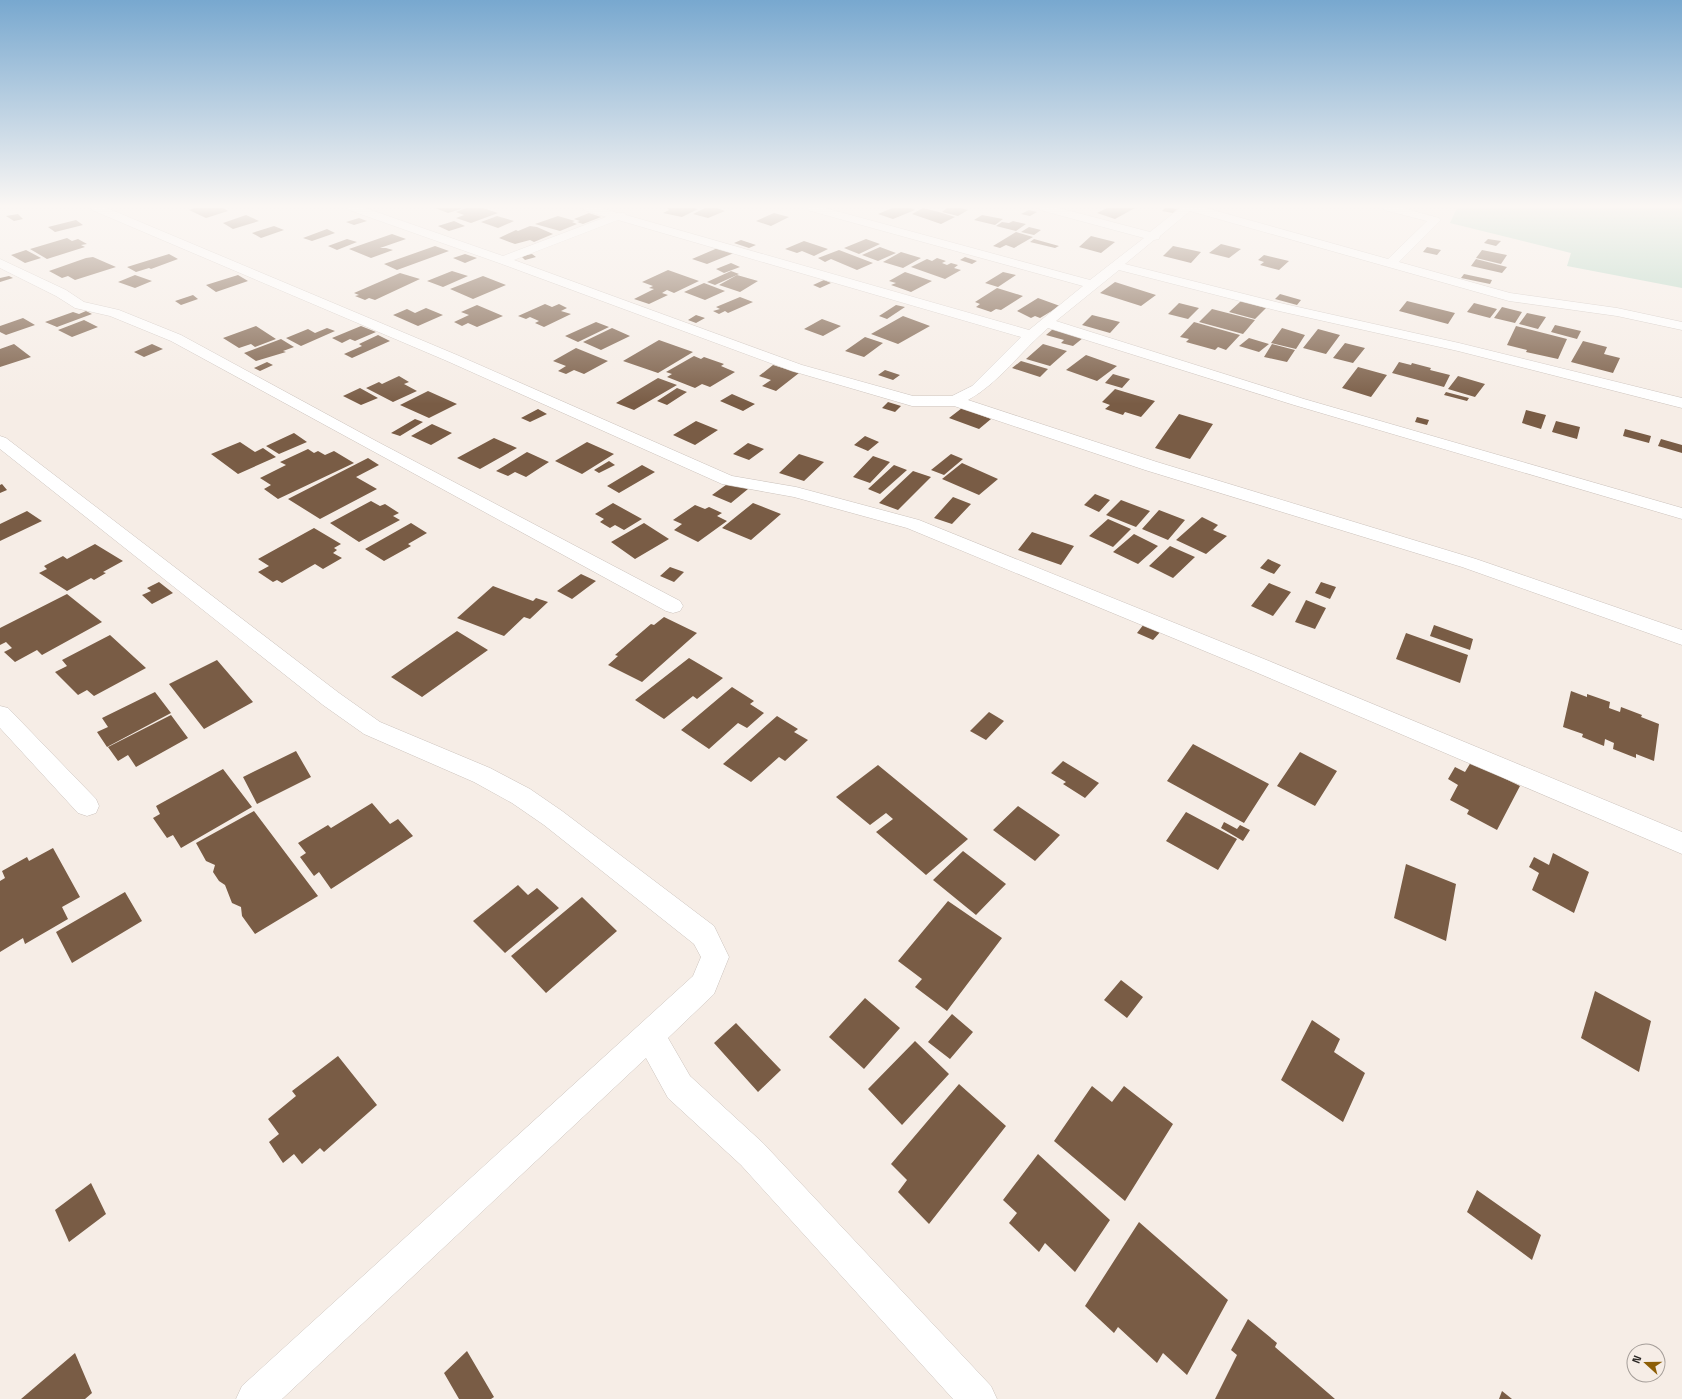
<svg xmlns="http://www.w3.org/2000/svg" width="1682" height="1399" viewBox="0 0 1682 1399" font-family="'Space Grotesk',sans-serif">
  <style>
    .green { fill: #b5d6c3 }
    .building { fill: #795c45 }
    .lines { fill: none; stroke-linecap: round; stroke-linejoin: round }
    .minor-casing { stroke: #ccc3bd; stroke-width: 1 }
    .minor { fill: #fff; fill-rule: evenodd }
  </style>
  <rect width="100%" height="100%" fill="#f6ede6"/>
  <path class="green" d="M1457,208H1682V288L1567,266L1571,253L1450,223Z"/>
  <path class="building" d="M195,208H223L228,211L206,218L189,210Z
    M435,208H461V209L448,213Z
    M466,208H483L498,213L471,223L456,218L464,215L456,212Z
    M667,208H694L698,209L682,217L663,213L669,210Z
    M705,208H717L725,211L708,218L693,214Z
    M892,208H911L915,210L893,219L878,214Z
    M923,208L939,212L955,217L941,224L912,214Z
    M947,208H961L968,210L958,216L942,212Z
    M1107,208H1135L1115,219L1097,213Z
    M1165,208H1172L1177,209L1173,213L1162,211Z
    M1029,210L1037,212L1030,216L1021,214Z
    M589,213L601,217L583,224L577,222L580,221L574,219Z
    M774,213L789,217L771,226L756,221Z
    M18,214L23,219L14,221L6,216Z
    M246,215L259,221L233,229L223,223Z
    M982,215L1003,219L995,225L974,220Z
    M497,216L514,221L498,228L481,222Z
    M558,216L575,221L572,222L577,224L560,231L535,224Z
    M359,218L367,221L354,225L346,222Z
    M76,220L83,225L55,232L48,227Z
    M454,221L465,226L449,231L438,226Z
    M1013,221L1026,224L1016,231L996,226L1002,222L1009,223Z
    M274,226L284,230L261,238L252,233Z
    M530,226L537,227L553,234L534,242L530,240L515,244L499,238L516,230L518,231Z
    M1029,227L1041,230L1034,235L1021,232Z
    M327,229L335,233L312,241L303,238Z
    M1016,232L1033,237L1014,248L1006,245L1000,248L993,246Z
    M392,234L406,239L380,248H386L393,250L371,258L349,249Z
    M1091,236L1115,242L1101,253L1079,247Z
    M67,238L72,241L78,239L87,244L81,245L85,247L47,259L30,249Z
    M347,239L357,242L337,250L328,246Z
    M866,239L880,244L859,254L844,248Z
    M1034,239L1059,246L1055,248L1030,242Z
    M1488,239L1501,241L1496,246L1484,243Z
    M741,240L756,245L749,248L734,243Z
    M804,241L828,249L814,256L802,251L797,253L785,249Z
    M1221,244L1241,249L1229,258L1209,253Z
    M435,246L449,251L397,270L384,264Z
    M1173,246L1201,252L1191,263L1163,256Z
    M720,247L734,253L707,264L692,259Z
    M880,247L896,253L878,261L862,255Z
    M1427,247L1441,250L1437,255L1423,252Z
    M26,250L41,258L25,263L11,255Z
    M839,250L873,263L857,270L831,259L825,262L818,258Z
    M1482,250L1507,255L1501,264L1476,258Z
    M901,252L921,258L903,268L883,262Z
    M169,254L178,259L151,269L149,268L136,272L127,267Z
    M465,254L477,258L465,263L453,258Z
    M532,254L536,257L525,260L521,256Z
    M1264,255L1289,261L1279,270L1260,265L1264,262L1258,260Z
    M93,257L116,267L75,280L68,276L62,278L49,271L86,258Z
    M965,257L977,261L972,264L960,260Z
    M937,258L946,261L942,263L947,265L951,263L958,265L954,268L961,270L945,279L911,267L927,259L932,261Z
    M1476,259L1507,267L1502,273L1471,266Z
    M731,263L740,267L724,273L716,269Z
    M668,270L699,281L674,293L667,290L662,293L668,295L649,304L634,299L654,289L649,288L653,286L642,282Z
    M452,271L468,276L443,287L427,281Z
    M731,271L739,274L715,285L707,282Z
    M905,272L932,281L911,292L891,285L896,283L889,281Z
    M1003,272L1016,275L998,287L985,283Z
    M400,273L420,279L375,300L369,298L365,300L355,296L359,295L354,293Z
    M1464,274L1492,280L1490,284L1461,278Z
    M135,275L152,281L135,288L118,282Z
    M238,275L248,281L216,292L206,285Z
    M737,275L758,281L740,292L719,285Z
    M9,276L13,278L0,282V278Z
    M483,276L506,285L473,299L450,289Z
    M824,280L831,283L820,288L813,285Z
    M1115,282L1156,295L1141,306L1100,293Z
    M704,283L725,291L705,300L684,292Z
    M997,288L1023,296L1001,310L996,309L991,312L976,307L980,304L975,302Z
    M1280,294L1301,300L1297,305L1275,299Z
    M193,295L198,299L181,305L175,301Z
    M740,297L753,302L728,313L725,311L719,314L713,311L720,309L716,307Z
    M1038,298L1060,306L1040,318L1035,316L1031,318L1017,311Z
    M1241,301L1266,308L1255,319L1229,312Z
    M1407,301L1455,313L1448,324L1399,311Z
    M1179,303L1199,308L1188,319L1168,314Z
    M1474,303L1497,309L1490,318L1467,312Z
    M545,304L552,307L559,304L567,308L561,311L571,314L544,327L535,323L539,321L530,317L526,319L518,316Z
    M477,305L503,316L477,327L468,323L462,326L454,322L469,315L461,312Z
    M896,305L905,307L887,319L879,316Z
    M1502,307L1522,312L1515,323L1494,318Z
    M426,308L443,315L418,326L393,315L407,309L415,313Z
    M1212,309L1255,320L1243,334L1199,322Z
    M86,311L92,314L57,327L45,322L73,312L79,314Z
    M1527,313L1546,317L1538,329L1519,324Z
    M696,315L705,318L696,323L688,320Z
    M1092,315L1120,322L1110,333L1082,325Z
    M903,316L930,326L898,344L871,334Z
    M23,318L35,325L6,335L0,332V326Z
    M822,319L841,326L823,336L804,329Z
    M84,320L98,327L72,337L58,330Z
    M596,322L609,327L578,342L565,336Z
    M1194,322L1240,335L1226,350L1218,347L1215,350L1186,342L1189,339L1180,337Z
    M1555,325L1581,331L1577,339L1551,332Z
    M256,326L276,339L255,347L251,344L239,348L223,338Z
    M361,326L376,332L355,341L350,339L342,343L332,338Z
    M1516,326L1567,339L1558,359L1526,352L1527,350L1507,345Z
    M327,328L335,331L301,346L286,338L308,329L315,333Z
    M612,328L630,336L601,350L583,342Z
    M1282,328L1305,335L1296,349L1271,343Z
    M1053,329L1083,338L1073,346L1061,343L1064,340L1046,335Z
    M1318,329L1340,335L1326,354L1303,348Z
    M378,335L390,341L352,358L344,354L362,346L359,344Z
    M865,337L883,343L864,357L845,351Z
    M1249,338L1269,344L1259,352L1239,346Z
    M281,339L294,347L283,351L286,352L256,361L244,353Z
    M659,340L693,352L658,373L623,361Z
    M1583,341L1607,347L1604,354L1620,358L1613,373L1571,362Z
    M1345,343L1365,348L1353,363L1333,358Z
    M14,344L31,357L0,367V349Z
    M152,344L163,349L144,357L134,352Z
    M1043,344L1067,351L1050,366L1026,359Z
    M1272,344L1295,350L1287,362L1264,357Z
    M576,348L608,361L584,374L574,370L566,374L558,371L566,366L553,361Z
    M1086,355L1117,366L1097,381L1066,370Z
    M694,356L701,359L704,357L724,364L721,366L735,372L710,387L702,384L695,388L667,377L672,374L666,372Z
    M1021,361L1048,369L1040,377L1012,368Z
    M267,362L273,365L260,371L254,368Z
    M1399,362L1411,365L1412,363L1431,368L1430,370L1450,375L1444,387L1392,373Z
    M773,365L799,373L776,391L762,386L771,380L759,376Z
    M1358,367L1387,375L1371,397L1342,388Z
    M885,370L900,375L893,380L878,375Z
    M1113,374L1130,379L1122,388L1105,383Z
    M399,376L409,382L404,384L417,391L393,402L366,388L379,382L382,384Z
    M1458,376L1485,384L1475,397L1448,389Z
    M658,378L677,385L634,410L616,403Z
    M360,388L378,398L361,405L343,396Z
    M677,388L687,392L667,405L657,401Z
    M1115,389L1155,401L1141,417L1125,412L1123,415L1105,409L1110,405L1102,402Z
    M428,391L457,404L429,418L400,405Z
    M1446,392L1469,398L1467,401L1444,395Z
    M732,394L755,404L743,411L720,401Z
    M888,402L901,406L895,412L882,408Z
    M962,408L991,419L979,429L949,418Z
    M538,409L547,414L530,422L521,418Z
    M1526,410L1546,415L1541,429L1522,423Z
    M1179,414L1213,424L1190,459L1155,448Z
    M1417,417L1429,420L1427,425L1415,422Z
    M415,419L423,422L400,436L391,433Z
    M696,421L718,430L695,445L673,435Z
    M1556,421L1580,427L1577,439L1552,432Z
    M432,424L452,433L431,445L411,436Z
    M1625,429L1651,436L1649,443L1623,436Z
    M294,433L307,442L279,454L266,446Z
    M865,436L879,442L868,451L854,445Z
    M494,438L517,448L480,469L457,458Z
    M1661,439L1682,445V453L1658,446Z
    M240,442L255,452L263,448L276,457L238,474L211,454Z
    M587,442L614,454L582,474L555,461Z
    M748,443L764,449L749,460L733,454Z
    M308,449L314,453L318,451L325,455L334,451L354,463L278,499L264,489L271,485L260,478L286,465L280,462Z
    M527,452L549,462L526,477L515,472L508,476L496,471Z
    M799,454L824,462L804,481L779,473Z
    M951,454L963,459L944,475L931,470Z
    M873,456L890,462L870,483L853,477Z
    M368,458L379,465L356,477L377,489L320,519L288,499Z
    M609,461L615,465L599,473L594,470Z
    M962,463L998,479L979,495L942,479Z
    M642,465L655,472L619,493L607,486Z
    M894,465L907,470L880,494L868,489Z
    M913,471L931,477L898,510L879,503Z
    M730,482L748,489L731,503L712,495Z
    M2,484L7,490L0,493V485Z
    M1095,494L1110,500L1099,512L1084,505Z
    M953,497L971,504L952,524L934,518Z
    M1121,500L1150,511L1136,527L1106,515Z
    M371,501L380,506L385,504L399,513L393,516L400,520L359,542L330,523Z
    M613,503L642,519L624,530L615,525L610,528L600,522L604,519L595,514Z
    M753,503L781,514L751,540L722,528Z
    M695,505L705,509L709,507L722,513L717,516L727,521L698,542L674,530L682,524L673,520Z
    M1159,510L1185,520L1168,540L1142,529Z
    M27,511L42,521L0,541V524Z
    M1202,517L1218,525L1213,530L1227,536L1206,554L1176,540Z
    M1108,519L1131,529L1113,547L1089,536Z
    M411,523L427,533L408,544L411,546L384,561L365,549Z
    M644,523L669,539L635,559L611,542Z
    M314,528L341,544L334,548L337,550L333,553L342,558L323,569L315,564L282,583L277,580L273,582L258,572L269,566L258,559Z
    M1032,532L1074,546L1061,565L1018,550Z
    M1134,534L1158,546L1138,564L1113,552Z
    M95,544L123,561L103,572L106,573L94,580L91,578L67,591L39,573L47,569L44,566L63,556L67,559Z
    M1170,546L1195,557L1173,578L1149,566Z
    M1268,559L1281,565L1274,574L1260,568Z
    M670,567L684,572L674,582L660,576Z
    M581,574L596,581L572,599L557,591Z
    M159,582L173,593L152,604L142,595L151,591L147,588Z
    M1321,582L1336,587L1330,599L1315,593Z
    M1269,583L1291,592L1273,616L1251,606Z
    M493,586L533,601L536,598L548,602L530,619L524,617L504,636L457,618Z
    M67,594L102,622L42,655L37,650L15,662L4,652L12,648L6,642L0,645V628Z
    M1306,600L1326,608L1315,629L1295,622Z
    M664,617L697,633L642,682L608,665L618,656L615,655L651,624L654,625Z
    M1144,624L1161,631L1153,640L1137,633Z
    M1434,625L1473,639L1470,650L1430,636Z
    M457,631L488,650L422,697L391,677Z
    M1406,633L1468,655L1460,683L1396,659Z
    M110,635L146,668L94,696L87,690L78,695L55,672L67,666L62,660Z
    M689,658L723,678L697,699L693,696L664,719L635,700Z
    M217,660L253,702L204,729L169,684Z
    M732,687L754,701L750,704L764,713L747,728L738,723L709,749L681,730Z
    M1571,691L1587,697V694L1610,702L1609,708L1620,712L1621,707L1642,715L1641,717L1659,724L1654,761L1636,754V758L1613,749L1614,743L1605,739L1604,746L1582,737L1583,734L1563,727Z
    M155,692L171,713L107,747L97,732L108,727L102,718Z
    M989,712L1004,721L986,740L970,731Z
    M171,715L188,738L136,767L128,755L118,761L108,747Z
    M777,716L798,729L794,732L808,740L785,761L779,757L751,782L723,764Z
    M1193,744L1269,784L1244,823L1167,781Z
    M296,751L311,777L257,804L243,777Z
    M1300,752L1337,771L1315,806L1277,786Z
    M1063,761L1099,783L1085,798L1063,784L1066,782L1051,773Z
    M1471,762L1520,786L1497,830L1467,814L1469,810L1450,800L1458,785L1448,779L1455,767L1465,772Z
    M878,765L968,839L926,875L876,832L893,819L886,813L870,825L836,797Z
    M223,769L252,807L181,848L173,835L167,838L153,818L160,814L156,806Z
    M372,803L390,824L398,819L413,836L331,889L319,872L314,876L300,857L306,853L298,843L328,825L331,828Z
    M1018,806L1060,835L1035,861L993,830Z
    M254,811L318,896L255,934L242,916L241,907L232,903L225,885L219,881L213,872L215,865L206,861L196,843Z
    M1186,812L1237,839L1218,870L1166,841Z
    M1224,822L1237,829L1240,825L1250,830L1243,841L1221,828Z
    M53,848L80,897L62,907L68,919L25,944L23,938L0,952V881L5,878L2,871L27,857L29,861Z
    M963,851L1006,884L976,915L933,880Z
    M1553,853L1589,872L1574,913L1532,890L1539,873L1529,867L1534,857L1549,865Z
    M1406,864L1456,884L1446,941L1394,918Z
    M518,885L528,895L537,888L559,908L505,953L473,921Z
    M125,892L142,921L72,963L56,932Z
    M582,897L617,931L546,993L511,956Z
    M948,901L1002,938L947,1011L915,987L922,979L898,961Z
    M1121,980L1143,997L1127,1018L1104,1000Z
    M1595,991L1651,1021L1639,1072L1581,1038Z
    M865,998L900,1028L864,1069L829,1037Z
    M952,1014L973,1032L950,1059L928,1042Z
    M1312,1020L1340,1039L1334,1052L1365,1073L1343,1122L1281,1080Z
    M736,1023L781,1070L758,1092L714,1043Z
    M915,1041L949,1074L902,1125L868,1089Z
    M338,1056L377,1105L324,1152L320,1148L302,1164L294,1154L283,1163L269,1142L279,1134L268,1119L296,1096L292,1091Z
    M959,1084L1006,1126L929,1224L898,1192L907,1180L891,1164Z
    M1092,1086L1112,1102L1124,1086L1173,1124L1125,1201L1054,1141Z
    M1038,1154L1110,1220L1075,1272L1045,1243L1039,1252L1009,1223L1017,1213L1003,1200Z
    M91,1183L106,1214L69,1242L55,1210Z
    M1477,1190L1541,1235L1532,1260L1467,1212Z
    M1139,1222L1228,1300L1187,1375L1163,1353L1157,1363L1118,1327L1114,1333L1085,1306Z
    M1248,1319L1277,1343L1275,1347L1335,1399H1215L1237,1355L1231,1350Z
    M467,1351L494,1397L491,1399H459L444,1373Z
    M75,1353L92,1393L85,1399H21Z
    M1502,1391L1512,1399H1499Z"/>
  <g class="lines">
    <defs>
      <path id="minor" d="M91,208H107L457,355L732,476L796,487L919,520L1269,661L1682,832V854L1253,671L907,528L794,497L722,484L447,361L92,210Z
        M348,208H365L503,256L606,217L584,210L583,208H602L617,213H625L626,215L1029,330L1083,286L807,210L806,208H825L1090,280L1144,238L1040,210L1039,208H1059L1150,232L1180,208H1206L1388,259L1427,221L1384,210L1383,208H1403L1439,218L1441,220L1399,262L1510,293L1617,308L1682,322V330L1617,316L1509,301L1190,211L1160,236L1159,239L1154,240L1125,264L1280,303L1459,343L1682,398V408L1458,351L1279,311L1119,270L1056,321L1304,399L1682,508V519L1294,405L1048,328C1021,351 999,383 968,400L1157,462L1476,559L1682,630V645L1462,567L1145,470L954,406H912L792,371L499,263L349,210ZM618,220L1021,337L972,386L952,396H913L802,365L514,260Z
        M0,259L66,290L84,302L119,310L181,335L376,441L680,601L683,606L680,611L673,613L666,611L171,341L110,316L75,308L56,296L0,268Z
        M0,436L6,438L339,693L380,722L490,768L530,789L562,811L714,926L729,957L714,994L668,1038L690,1076L763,1143L991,1386L997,1399H953L741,1165L668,1098L646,1058L282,1399H236L242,1386L693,976L701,957L694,944L544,825L512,803L474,782L364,734L323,705L0,449Z
        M0,706L8,708L96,799L99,806L96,813L87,816L78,813L0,728Z"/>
    </defs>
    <use href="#minor" class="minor-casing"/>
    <use href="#minor" class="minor"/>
  </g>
  <linearGradient id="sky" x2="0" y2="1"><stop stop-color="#78a8cf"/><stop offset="0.51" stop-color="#fbf7f4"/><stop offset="1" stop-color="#fbf7f4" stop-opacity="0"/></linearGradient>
  <rect width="1682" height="404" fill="url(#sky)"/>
  <g transform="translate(1646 1363) rotate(291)"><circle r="19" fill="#f6ede6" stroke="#a49d98"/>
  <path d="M0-3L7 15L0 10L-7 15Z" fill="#8d5e06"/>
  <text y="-6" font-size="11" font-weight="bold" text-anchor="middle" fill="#2a2624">N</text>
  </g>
</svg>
